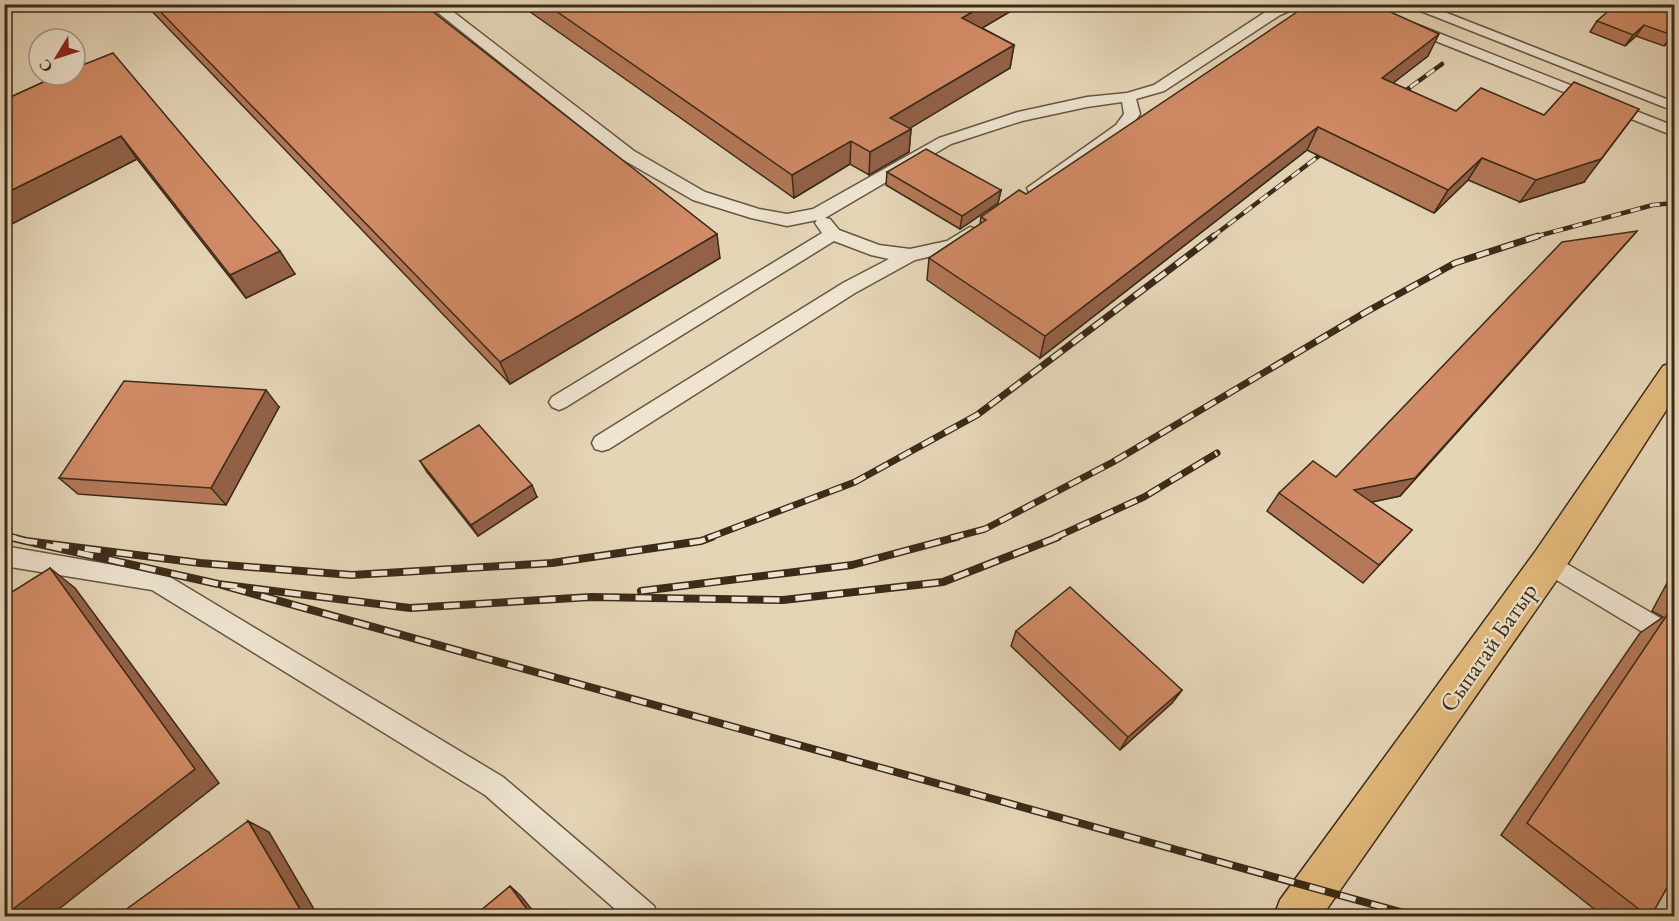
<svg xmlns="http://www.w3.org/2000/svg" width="1679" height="921" viewBox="0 0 1679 921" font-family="'EB Garamond',serif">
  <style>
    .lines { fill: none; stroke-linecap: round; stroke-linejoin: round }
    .lane-casing { stroke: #665640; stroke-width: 3 }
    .primary-casing { stroke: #3b2b18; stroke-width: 3 }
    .lane { fill: #eee4d0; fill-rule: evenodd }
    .primary { fill: #e2ba7c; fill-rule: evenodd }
    .rail-far2-casing { stroke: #3b2b18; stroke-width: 4.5 }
    .rail-far1-casing { stroke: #3b2b18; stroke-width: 7 }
    .rail-casing { stroke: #3b2b18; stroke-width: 8 }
    .rail-far2 { stroke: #eee4d0; stroke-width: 3; stroke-dasharray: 10; stroke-linecap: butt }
    .rail-far1 { stroke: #eee4d0; stroke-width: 4.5; stroke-dasharray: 13; stroke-linecap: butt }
    .rail { stroke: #eee4d0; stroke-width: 5; stroke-dasharray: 16; stroke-linecap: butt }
    .wall { fill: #b47858; stroke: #3b2b18; stroke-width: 1.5 }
    .shaded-wall { fill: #926147; stroke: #3b2b18; stroke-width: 1.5 }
    .building { fill: #d18b66; stroke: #3b2b18; stroke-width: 1.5 }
    .labels { text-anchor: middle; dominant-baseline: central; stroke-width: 4.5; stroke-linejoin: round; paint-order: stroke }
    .street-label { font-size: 24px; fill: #3b2b18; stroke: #eee4d0 }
  </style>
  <rect width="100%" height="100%" fill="#e5d5b7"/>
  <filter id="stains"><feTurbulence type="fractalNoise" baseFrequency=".00333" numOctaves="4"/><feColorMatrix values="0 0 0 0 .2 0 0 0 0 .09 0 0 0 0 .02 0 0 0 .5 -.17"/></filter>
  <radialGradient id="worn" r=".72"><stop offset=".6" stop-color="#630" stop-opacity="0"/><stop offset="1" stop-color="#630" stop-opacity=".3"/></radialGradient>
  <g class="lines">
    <defs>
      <path id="lane" d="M427,4H443L634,151L705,192L759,209L787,214L813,209L939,138L1018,112L1087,97L1127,93L1154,85L1270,9L1284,4H1306L1280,15L1164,91L1136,99L1140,114L1128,131L1041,192H1029L1027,188L1116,125L1124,114L1122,102L1087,107L1022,121L951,144L825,218L830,219L839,230L879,245L910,249L947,241L970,227L976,229L979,233L958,250L915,260L855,293L609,449L602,451L595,449L592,443L595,437L843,283L889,259L871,255L834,241L566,407L559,410L552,407L549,402L552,397L822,233L815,223L817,220L787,226L751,218L693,200L622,159Z
        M1403,4H1424L1674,102V111Z
        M1413,23L1674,126V136L1408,30L1406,27Z
        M4,546L165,574L503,777L654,906L658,916H623L485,795L152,590L4,566Z
        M1548,553L1674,626V649L1666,646L1540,570L1537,563L1540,556Z"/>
      <path id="primary" d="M1674,362V398L1561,574L1322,916H1274L1280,900L1535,552L1663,366Z"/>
    </defs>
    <use href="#lane" class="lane-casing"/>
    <use href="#primary" class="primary-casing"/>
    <use href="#lane" class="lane"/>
    <use href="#primary" class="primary"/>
    <defs>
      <path id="rail-far2" d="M1394,99L1442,64
        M1212,237L1332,146
        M1534,237L1653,205L1674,203"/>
      <path id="rail-far1" d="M4,535L16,538
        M708,538L855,482L977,415L1214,236
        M951,538L985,529L1113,462L1366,312L1455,263L1538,236
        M1054,538L1144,497L1217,453"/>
      <path id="rail" d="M10,537L26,541
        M1058,537L943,582L783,600L591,597L410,608L218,584L1415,916
        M218,584L26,541L200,563L352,575L552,563L701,541L712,537
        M641,591L852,565L957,537"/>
    </defs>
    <use href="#rail-far2" class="rail-far2-casing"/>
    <use href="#rail-far1" class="rail-far1-casing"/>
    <use href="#rail" class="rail-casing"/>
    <use href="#rail-far2" class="rail-far2"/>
    <use href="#rail-far1" class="rail-far1"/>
    <use href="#rail" class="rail"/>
  </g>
  <path class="wall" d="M145,4H423L720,258L510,384Z
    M519,4H1023L982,28L1014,45L1010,68L909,128L911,129L909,152L869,175L850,164L794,198Z
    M1674,4V38L1664,46L1636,36L1625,46L1590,32L1597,21Z
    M1428,56L1393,83L1584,182L1520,202L1468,180L1434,213L1307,150L1040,358L927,280L929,258L980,224L981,217Z
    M59,75L295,274L246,298L137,159L4,228V100Z
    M887,172L1001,190L998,203L960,229L886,185Z
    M1637,231L1400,496L1371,502L1412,530L1363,583L1267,511L1279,493L1336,477Z
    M279,407L226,505L78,494L59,478Z
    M420,461L537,497L478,536L427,472Z
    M1674,570V875L1651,916H1603L1501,835L1640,633L1663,617L1652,611Z
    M1016,631L1182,690L1172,703L1120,750L1011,646Z"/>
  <path class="shaded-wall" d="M986,4H1023L960,41L962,18Z
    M1644,25L1636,36L1625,46L1633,35Z
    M1439,34L1428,56L1371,100L1382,78Z
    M1674,34V38L1664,46L1672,35Z
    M1014,45L1010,68L889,141L890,118Z
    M1639,109L1584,182L1520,202L1536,180Z
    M1318,127L1307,150L1040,358L1045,336Z
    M911,129L909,152L869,175L870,152Z
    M121,136L137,159L4,228V194Z
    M851,141L850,164L794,198L792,175Z
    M1482,158L1468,180L1434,213L1448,190Z
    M1001,190L998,203L960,229L962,216Z
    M1637,231L1400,496L1340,509L1354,490Z
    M717,234L720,258L510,384L500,362Z
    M280,251L295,274L246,298L230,275Z
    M266,390L279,407L226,505L211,488Z
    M532,485L537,497L478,536L471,525Z
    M50,568L75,588L219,783L50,916H5Z
    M1182,690L1172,703L1120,750L1128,737Z
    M248,821L269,832L318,916H304Z
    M510,886L521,896L537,916H532Z"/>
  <path class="building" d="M153,4H423L717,234L500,362Z
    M546,4H986L962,18L1014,45L890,118L911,129L870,152L851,141L792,175Z
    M1309,4H1373L1439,34L1382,78L1456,111L1481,88L1544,115L1574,82L1639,109L1601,159L1536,180L1482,158L1448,190L1318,127L1045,336L929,258L986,220L981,217L1019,190L1026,194Z
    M1616,4H1674V34L1672,35L1644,25L1633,35L1597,21Z
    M113,53L280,251L230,275L121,136L4,194V100L59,75H75V68Z
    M926,149L1001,190L962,216L887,172Z
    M1637,231L1415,478L1354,490L1412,530L1379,565L1279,493L1313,461L1336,477L1562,242Z
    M124,381L266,390L211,488L59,478Z
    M479,425L532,485L471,525L420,461Z
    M50,568L195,769L4,916V597Z
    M1070,587L1182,690L1128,737L1016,631Z
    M1667,615L1674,618V875L1651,916H1648L1527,823Z
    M248,821L304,916H117Z
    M510,886L532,916H474Z"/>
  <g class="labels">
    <g class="street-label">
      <text transform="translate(1488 647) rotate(-55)">Сыпатай Батыр</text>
    </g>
  </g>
  <rect width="1679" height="921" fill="none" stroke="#e5d5b7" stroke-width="24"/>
  <rect x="6" y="6" width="1667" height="909" fill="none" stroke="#3b2b18" stroke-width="3"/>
  <rect x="12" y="12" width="1655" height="897" fill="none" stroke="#3b2b18" stroke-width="1.5"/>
  <g transform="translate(57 57) rotate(232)"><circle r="28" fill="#eee4d0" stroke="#a69a86" stroke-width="1.5"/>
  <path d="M0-4.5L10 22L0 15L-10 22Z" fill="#8f2418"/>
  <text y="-9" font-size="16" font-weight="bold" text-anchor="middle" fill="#3b2b18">С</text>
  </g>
  <rect width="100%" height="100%" filter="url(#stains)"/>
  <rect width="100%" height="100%" fill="url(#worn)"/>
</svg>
